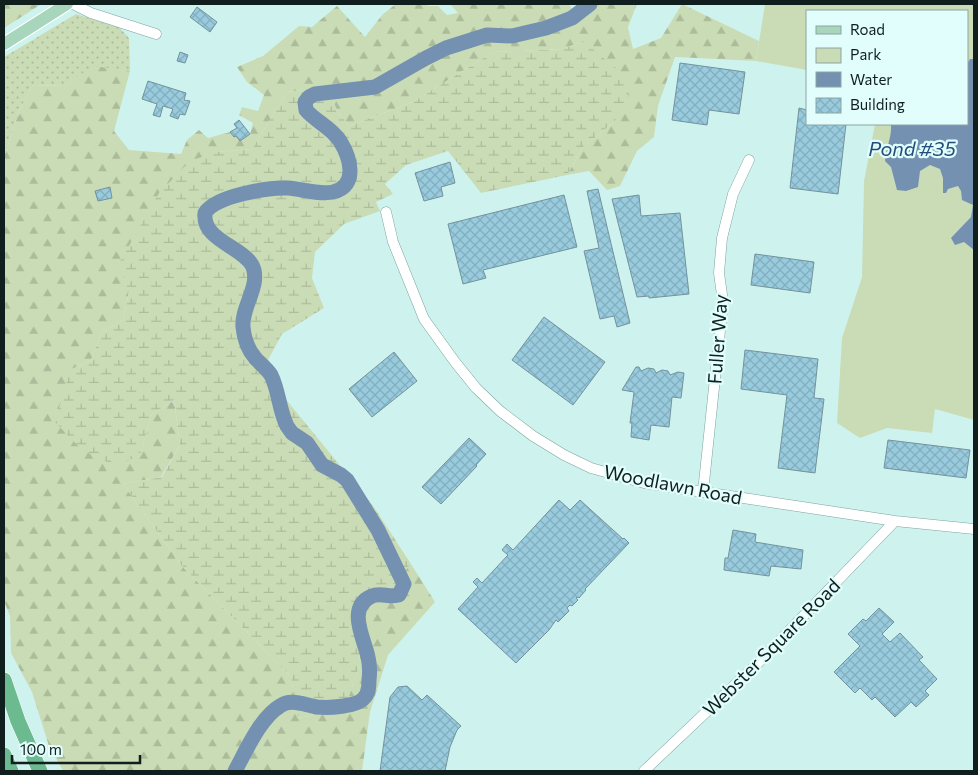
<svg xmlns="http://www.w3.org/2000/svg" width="978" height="775" viewBox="0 0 978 775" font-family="Commissioner,sans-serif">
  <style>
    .grass { fill: url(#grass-dots) }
    .forest { fill: url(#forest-firs) }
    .wetland { fill: url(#wetland-marsh) }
    .park { fill: #cadcb5 }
    .water { fill: #7491b1 }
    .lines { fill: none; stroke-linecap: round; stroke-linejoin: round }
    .river { stroke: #7491b1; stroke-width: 15 }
    .building { fill: url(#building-cross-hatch); stroke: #73929d }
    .minor-casing { stroke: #7fa29f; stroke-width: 11 }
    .major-casing { stroke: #fff; stroke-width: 14 }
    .highway-casing { stroke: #fff; stroke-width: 16 }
    .minor { stroke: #fff; stroke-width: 10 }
    .major { stroke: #a7d6bc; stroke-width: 12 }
    .highway { stroke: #6cbb90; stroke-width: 15 }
    .labels { text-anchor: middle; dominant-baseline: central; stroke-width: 4.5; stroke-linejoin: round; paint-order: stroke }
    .street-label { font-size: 19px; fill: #101e1d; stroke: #e1fefc }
    .water-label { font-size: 20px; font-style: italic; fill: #244d7a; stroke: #e1fefc }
  </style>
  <defs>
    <pattern id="grass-dots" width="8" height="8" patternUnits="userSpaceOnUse" patternTransform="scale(1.25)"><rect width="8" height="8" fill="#cadcb5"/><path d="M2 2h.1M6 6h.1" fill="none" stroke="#acbc9b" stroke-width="1.8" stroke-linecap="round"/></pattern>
    <pattern id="forest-firs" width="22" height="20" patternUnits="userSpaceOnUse" patternTransform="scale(1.25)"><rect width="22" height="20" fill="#cadcb5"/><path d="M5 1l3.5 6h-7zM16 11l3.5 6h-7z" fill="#acbc9b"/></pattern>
    <pattern id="wetland-marsh" width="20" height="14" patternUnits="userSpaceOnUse" patternTransform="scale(1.25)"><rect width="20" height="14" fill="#cadcb5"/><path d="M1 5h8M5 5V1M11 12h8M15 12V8" fill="none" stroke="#acbc9b"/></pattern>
    <pattern id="building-cross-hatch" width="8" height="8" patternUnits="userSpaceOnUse" patternTransform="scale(1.25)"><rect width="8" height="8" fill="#98cbdd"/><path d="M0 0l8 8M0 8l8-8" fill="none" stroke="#82aebd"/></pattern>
  </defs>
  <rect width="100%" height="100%" fill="#cef3ef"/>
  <path class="grass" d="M76,14L120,28L129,38L130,71L93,67L64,86L33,85L19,111L4,157V57Z"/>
  <path class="forest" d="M4,4H40V5L4,28Z
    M396,4H426L428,6H438L447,15L458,13L450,4H569L577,18L588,4H637L628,27L633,49L661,38L682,4L759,41L756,61L675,57L658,106L654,137L637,151L620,186L607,190L589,171L567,175L583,147L615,121L583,41L563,49L493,52L413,102L349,126L337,111L331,95L302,90L287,92L252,149L217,152L129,291L123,320L102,332L91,360L70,370L140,455L152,414L174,400L180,445L161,477L123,484L182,566L291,677L298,718L344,710L360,664L358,621L411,564L435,602L388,655L370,712L362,771H63L49,746L32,692L11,653L10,616L4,601V157L19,111L33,85L64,86L93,66L130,71L114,131L129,150L181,154L187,140L199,130L208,138L230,132L234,137L236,136L240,141L250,134L253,123L239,115L242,107L258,111L264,95L247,82L237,67L263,56L299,26L312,27L337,6L365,37L383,14Z"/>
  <path class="wetland" d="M583,41L623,74L630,92L615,121L583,147L567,175L481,193L448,151L406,165L385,184L393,194L376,202L380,211L344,224L315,252L312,278L324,308L282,334L268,360L284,397L374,507L411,564L358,621L360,664L344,710L298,718L291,677L182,566L123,484L162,477L180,445L174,400L152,414L140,455L116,466L82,450L55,422L70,370L91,360L102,332L123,320L129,291L118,265L159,193L190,161L216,152L252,149L287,92L302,90L331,95L337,111L349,126L413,102L493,52L563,49Z"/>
  <path class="park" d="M765,4H974V420L935,409L932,433L887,428L860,438L837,423L842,338L862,277L864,181L875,124H967V11H807V70L756,61Z"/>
  <path class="water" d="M970,59H974V250L964,242L955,245L951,238L971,217L973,205L962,200L961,191L958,186L948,189L946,193H943V178L940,169L930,165L920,171L918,187L906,191L897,190L891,167L885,161C886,148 892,137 891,124H967V64Z"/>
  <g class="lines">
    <path class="river" d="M235,771C246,751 260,718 280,706C291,698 304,705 317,707C328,708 357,707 364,698C369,693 369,686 369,680C370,672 370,665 368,657C364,638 346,607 372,596C380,592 390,598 399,595L404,584L378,530L347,480L341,475L322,465L307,443L292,433L287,426C279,410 279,391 271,375C267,369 261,364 256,359C248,350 244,338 243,327C241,307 262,284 252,265C241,246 202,240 205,213C215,196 269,187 288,188C302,189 319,195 333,192C359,186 350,157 340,141C330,126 316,122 306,110L305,102L309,97L315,94L375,87L426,58L446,48L487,35L512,36L546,28L572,18L590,4"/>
  </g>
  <path class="building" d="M197,7L217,22L210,32L190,17Z
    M180,52L188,55L185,63L177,61Z
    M680,63L745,72L739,114L709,110L707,125L672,120Z
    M148,81L186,93L184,100L190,101L185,115L180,114L178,119L170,116L173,109L163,106L160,117L153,115L157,104L142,99Z
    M799,108L807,110V124H846L838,194L790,188Z
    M239,120L250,134L240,141L236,136L234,137L230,132L237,128L234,124Z
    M450,162L455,183L441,187L443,196L424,201L415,173Z
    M110,187L112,198L98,201L95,191Z
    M598,189L630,323L617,327L614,316L600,319L584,251L599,248L587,191Z
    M564,195L577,247L483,270L486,278L463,284L448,224Z
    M639,195L641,216L680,213L689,294L649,298V296L637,297L612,199Z
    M755,254L814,262L810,293L751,285Z
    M544,317L605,362L573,405L512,360Z
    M745,350L818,359L814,398L824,399L815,473L778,468L787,395L741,389Z
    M394,352L417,381L372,417L349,389Z
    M636,367H639L641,371L648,368L654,369L656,373L662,370L668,371L670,375L678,372L684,373L681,398L672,397L669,427L651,425L649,440L631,437L632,423H630L634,392L622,390Z
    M469,438L486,454L476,465L477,466L441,504L422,487Z
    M888,440L970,450L966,478L884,468Z
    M559,500L570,510L580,500L623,539L624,538L629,543L585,589L586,590L579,598L578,597L576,598L578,600L572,606L570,605L567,608L569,611L558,622L556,620L549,630L516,663L458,609L478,587L473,582L477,578L482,583L508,555L502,550L507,544L513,550Z
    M733,530L756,534L755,542L803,550L801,569L771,566L769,576L724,570L725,558H728Z
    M879,608L894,622L882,634L890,642L900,633L923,657L919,660L937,679L925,691L929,695L916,707L911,702L895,717L875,697L872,700L860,688L855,693L834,672L860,646L848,634L863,619L866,621Z
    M407,686L422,700L427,695L461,726L457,730L450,747L445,771H380L390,697L398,687Z"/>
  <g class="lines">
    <defs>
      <path id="minor" d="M73,4L91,13L156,34
        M386,212L393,242L424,319L455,362L476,388L500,411L533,436L564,455L591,468L644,483L895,521L974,529
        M703,492L723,302L719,273L722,238L733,194L749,160
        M644,771L760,661L895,521"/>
      <path id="major" d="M4,44L67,4"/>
      <path id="highway" d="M4,680L18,721L40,771
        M4,755L11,771"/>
    </defs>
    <use href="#minor" class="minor-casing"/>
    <use href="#major" class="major-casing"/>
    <use href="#highway" class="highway-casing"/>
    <use href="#minor" class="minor"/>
    <use href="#major" class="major"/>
    <use href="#highway" class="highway"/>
  </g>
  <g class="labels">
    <g class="street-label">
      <text transform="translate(717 339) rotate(-86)">Fuller Way</text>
      <text transform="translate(673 484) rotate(11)">Woodlawn Road</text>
      <text transform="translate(771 647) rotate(-45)">Webster Square Road</text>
    </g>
    <g class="water-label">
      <text x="912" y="148">Pond #35</text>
    </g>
  </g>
  <rect width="978" height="775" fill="none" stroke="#101e1d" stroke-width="10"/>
  <rect x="806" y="10" width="162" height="115" fill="#e1fefc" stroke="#8da4a3"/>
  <rect x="816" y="26" width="25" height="8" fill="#a7d6bc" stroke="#8da4a3"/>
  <text x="850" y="35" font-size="15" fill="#101e1d">Road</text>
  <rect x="816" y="48" width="25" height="15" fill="#cadcb5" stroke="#8da4a3"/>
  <text x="850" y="60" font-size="15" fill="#101e1d">Park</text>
  <rect x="816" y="72" width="25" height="15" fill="#7491b1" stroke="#8da4a3"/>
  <text x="850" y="85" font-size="15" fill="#101e1d">Water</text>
  <rect x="816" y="98" width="25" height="15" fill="url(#building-cross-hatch)" stroke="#8da4a3"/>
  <text x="850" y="110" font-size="15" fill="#101e1d">Building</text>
  <path d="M12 755v8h128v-8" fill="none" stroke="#101e1d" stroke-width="2.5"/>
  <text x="20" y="755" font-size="15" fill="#101e1d" stroke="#e1fefc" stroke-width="4" paint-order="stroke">100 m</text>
</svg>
